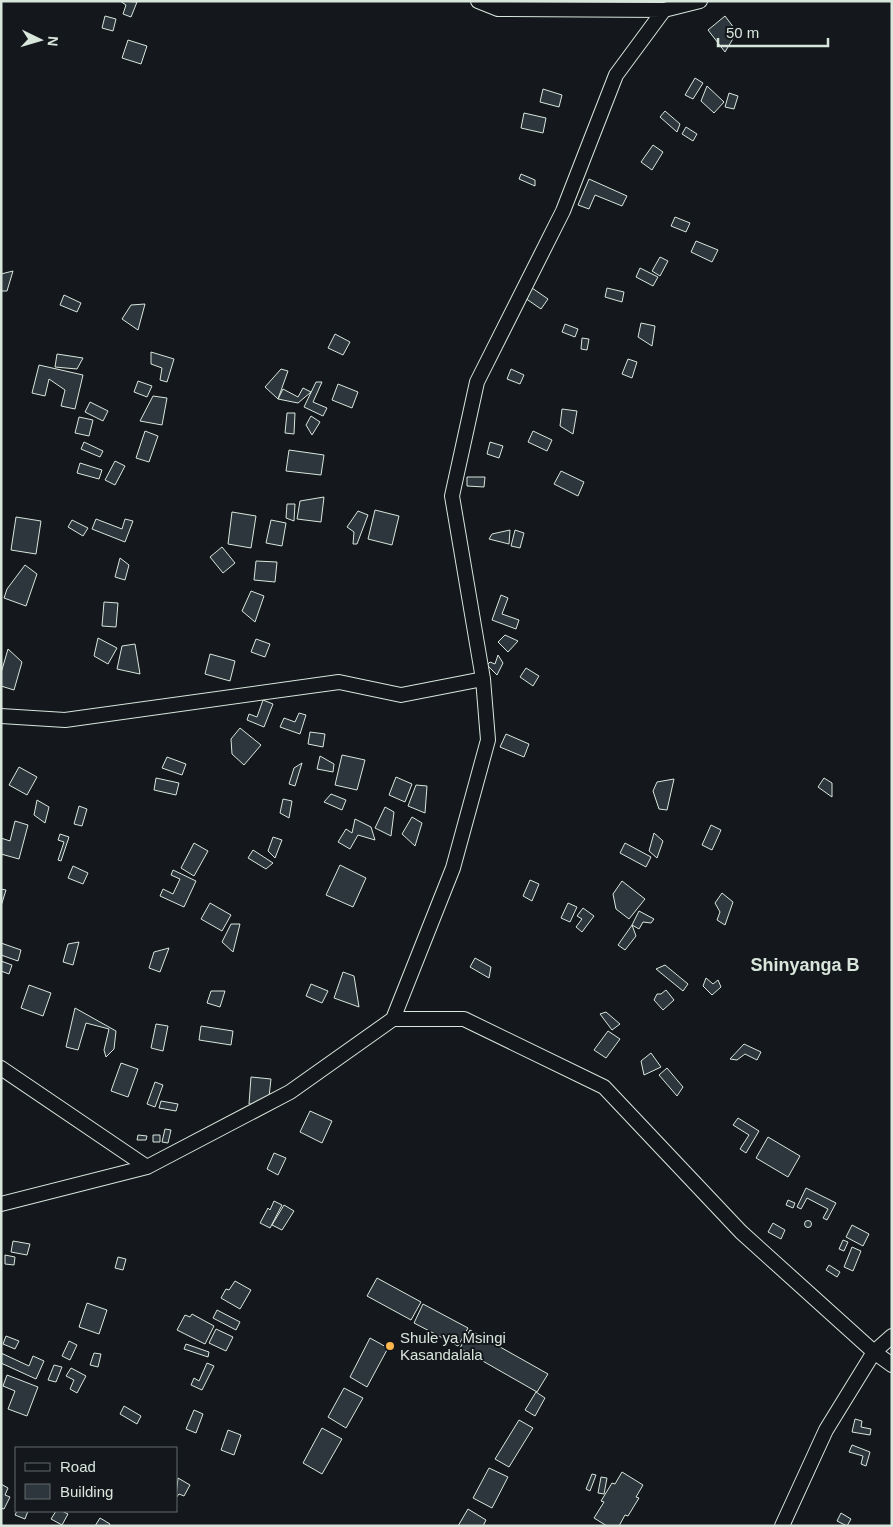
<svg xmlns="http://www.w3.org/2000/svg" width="893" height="1527" viewBox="0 0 893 1527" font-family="Arial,sans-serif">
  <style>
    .building { fill: #2c363c; stroke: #d8e6dc }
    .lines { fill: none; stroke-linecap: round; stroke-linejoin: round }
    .minor-casing { stroke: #d8e6dc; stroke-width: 16 }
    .minor { stroke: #14181c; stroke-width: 14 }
    .poi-dot { fill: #ffb74d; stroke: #14181c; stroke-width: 2 }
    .labels { text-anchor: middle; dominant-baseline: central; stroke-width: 4; stroke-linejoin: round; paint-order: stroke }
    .poi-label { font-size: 15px; fill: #d8e6dc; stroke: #14181c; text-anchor: start }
    .quarter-label { font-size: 18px; font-weight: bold; fill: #d8e6dc; stroke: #14181c }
  </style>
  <rect width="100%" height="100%" fill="#14181c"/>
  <path class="building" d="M120,1L137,2L131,17L123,14L126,5Z
    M105,16L116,19L113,31L102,28Z
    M725,16L737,32L725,52L708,30Z
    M128,40L147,46L141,64L122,58Z
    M695,78L703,83L693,99L685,95Z
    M707,86L724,102L714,113L701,101Z
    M543,89L562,95L559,107L540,102Z
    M729,93L738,96L734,109L725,107Z
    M665,111L680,124L677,132L660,117Z
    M524,113L546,118L543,133L521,128Z
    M686,127L697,134L693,141L682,134Z
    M653,145L663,152L652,170L641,162Z
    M521,174L535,180V186L519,179Z
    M589,179L627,196L622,206L595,195L589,209L578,205Z
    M675,217L690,223L686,232L671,226Z
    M696,241L718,250L712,262L691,252Z
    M660,257L668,261L660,276L652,271Z
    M640,268L658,277L653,286L636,277Z
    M13,271L7,291H1V274Z
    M532,288L548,299L541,309L525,298Z
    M607,288L624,292L622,302L605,297Z
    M64,295L81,303L77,312L60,305Z
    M145,304L138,330L122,319L131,305Z
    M641,323L655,326L652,346L638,337Z
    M565,324L578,329L575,337L562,332Z
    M335,334L350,342L343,355L328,348Z
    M582,338L589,339L587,350L581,349Z
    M151,352L174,359L167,382L160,380L162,368L151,364Z
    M57,354L83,358L77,369L55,367Z
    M628,359L637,362L632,378L622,374Z
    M39,365L83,375L75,409L61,406L65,390L49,379L45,396L32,393Z
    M281,369L288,371L278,399L265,387Z
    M511,369L524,375L520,384L507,379Z
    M138,381L152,386L147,397L134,392Z
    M316,382H322L313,402L327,408L323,416L304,407Z
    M338,384L358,392L352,408L332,400Z
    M303,388L311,392L298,403L278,399L283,389L298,397Z
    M153,396L167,398L162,425L140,421Z
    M90,402L108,411L103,421L85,412Z
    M562,409L577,411L573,434L560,426Z
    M287,413H295L294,434L285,433Z
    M311,416L320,422L312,435L306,425Z
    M79,417L93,420L89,436L75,433Z
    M145,431L158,436L149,462L136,458Z
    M533,431L552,440L547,451L528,442Z
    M84,442L103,451L100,457L81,449Z
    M490,442L503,446L499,458L487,454Z
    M289,450L324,455L321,475L286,471Z
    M115,461L125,466L115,485L105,480Z
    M80,463L102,470L99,479L77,473Z
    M561,471L584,482L578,496L554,484Z
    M467,477H485L484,487L467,486Z
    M324,497L321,522L297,519L300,501Z
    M287,504H295L294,521L286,518Z
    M375,510L399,516L392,545L368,539Z
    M358,511L368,515L357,544H353L354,532L347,527Z
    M232,512L256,516L251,548L228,544Z
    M16,517L41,521L36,554L11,550Z
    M96,519L122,529L125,519L133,521L125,542L92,529Z
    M72,520L88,528L83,536L68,527Z
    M271,520L286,523L282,546L266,543Z
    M510,530L509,544L489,539L492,534Z
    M515,530L524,533L520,548L511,546Z
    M222,547L235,563L223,573L210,557Z
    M120,558L129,565L125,580L115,577Z
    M256,561L277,562L275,582L254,580Z
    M25,565L37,574L26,606L4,598L7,589Z
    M251,591L264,596L255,622L242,611Z
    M501,595L508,598L502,614L519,620L516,629L492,620Z
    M104,602L118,603L116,627L102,626Z
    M505,635L518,641L508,652L498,642Z
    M98,638L117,648L108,664L94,656Z
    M256,639L270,644L265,657L251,652Z
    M135,644L140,674L117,669L122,646Z
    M8,649L22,662L14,690L1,686V673Z
    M210,654L235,661L230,681L205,674Z
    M498,655L503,663L497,675L487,665L490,662L495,664Z
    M526,668L539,676L533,686L520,677Z
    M263,700L273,704L264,727L247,720L249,714L257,717Z
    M299,713L306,715L300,734L280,727L284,718L295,722Z
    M240,728L261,745L244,765L232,754L231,739Z
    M310,732L325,734L323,747L308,744Z
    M506,734L529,744L524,757L500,747Z
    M342,755L365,760L357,790L335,785Z
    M320,756L334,764L333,772L317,769Z
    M167,757L186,764L182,775L162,768Z
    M302,763L295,786L289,784L294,768Z
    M19,767L37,777L27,795L9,785Z
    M396,777L412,784L405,802L389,795Z
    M156,778L179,783L176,795L154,790Z
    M824,778L832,783V797L818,787Z
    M674,779L667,810L659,809L653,791L657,782Z
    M416,785L427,786L425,813L408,806Z
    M331,794L346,800L342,810L324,802Z
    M283,799L292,801L289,818L280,813Z
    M37,800L49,807L45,823L34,815Z
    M79,806L87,809L82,826L74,824Z
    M385,807L394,812L391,836L375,828Z
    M412,817L422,823L415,846L402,834Z
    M355,819L371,827L375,840L358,835L350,849L338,842L346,829L352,833Z
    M15,821L28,825L19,859L1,854V838L10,841Z
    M711,825L721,830L712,850L702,845Z
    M654,833L663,841L657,858L649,851Z
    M60,834L69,837L61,861L58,860L64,842L58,840Z
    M273,837L282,840L275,858L268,851Z
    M194,843L208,851L194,876L181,868Z
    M625,843L651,857L646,867L620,853Z
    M253,850L273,863L266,869L248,858Z
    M340,865L366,878L353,907L326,895Z
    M73,866L88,873L83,884L68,878Z
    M173,870L196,881L184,907L160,896L163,889L173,894L180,879L171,875Z
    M530,880L539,884L532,901L523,896Z
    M622,881L645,899L629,919L616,909L613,894Z
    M1,889L6,890L1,906Z
    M722,893L733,902L725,925L717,920L720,912L715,903Z
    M210,903L231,915L222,931L201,919Z
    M568,903L577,907L570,922L561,918Z
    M583,908L594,916L582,932L576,927L582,919L577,916Z
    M639,911L654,919L651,923L643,922L639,929L632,925Z
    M231,924H240L233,952L222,942Z
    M632,925L636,936L625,950L618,945Z
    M79,942L73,965L63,962L68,944Z
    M1,943L21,950L18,961L1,955Z
    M169,948L160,972L149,968L154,952Z
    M475,958L491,967L489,978L470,967Z
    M1,961L12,965L9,974L1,971Z
    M665,965L688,984L683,991L656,969Z
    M343,972L354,976L359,1007L334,998Z
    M706,978L713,984L718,980L721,987L712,995L703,986Z
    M311,984L328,991L322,1003L306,996Z
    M29,985L51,993L43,1016L21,1008Z
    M666,990L674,1000L663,1010L654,1000L657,994H661Z
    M211,991H225L220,1007L207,1003Z
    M75,1008L116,1031L114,1049L106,1057L104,1050L109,1029L86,1023L78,1050L66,1047Z
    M606,1012L620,1024L612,1030L600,1014Z
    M156,1024L168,1026L163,1051L151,1048Z
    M201,1026L233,1031L231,1045L199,1040Z
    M608,1031L620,1039L606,1058L594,1050Z
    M744,1044L761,1052L757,1060L745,1054L737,1060L730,1059Z
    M651,1053L661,1067L644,1075L641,1061Z
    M121,1063L138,1069L128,1097L111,1091Z
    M667,1068L683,1087L677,1096L659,1075Z
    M251,1077L271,1079L268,1106L249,1104Z
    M155,1082L163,1085L155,1107L147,1104Z
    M161,1101L178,1104L176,1111L159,1108Z
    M310,1111L332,1121L322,1143L300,1132Z
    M738,1118L759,1131L746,1153L740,1149L749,1135L733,1125Z
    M165,1129L171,1130L168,1143L162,1142Z
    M138,1135L147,1136L146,1140H137Z
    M153,1135H160V1142H153Z
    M768,1137L800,1156L788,1177L756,1158Z
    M274,1153L286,1158L278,1175L267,1169Z
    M806,1188L836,1203L827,1220L823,1218L828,1209L807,1198L801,1209L797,1207Z
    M788,1200L795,1203L793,1208L786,1205Z
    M274,1201L282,1205L270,1228L260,1223L268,1208L270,1210Z
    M284,1205L294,1211L282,1230L272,1225Z
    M804.5 1224a3.5 3.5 0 1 1 7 0a3.5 3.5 0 1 1-7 0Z
    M773,1223L785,1230L781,1239L768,1232Z
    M852,1225L869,1234L863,1246L846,1237Z
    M843,1240L848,1242L844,1251L839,1249Z
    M13,1241L30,1244L27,1255L11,1252Z
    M852,1247L861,1251L853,1271L844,1267Z
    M5,1255L15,1257L14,1265L5,1264Z
    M118,1257L126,1259L123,1270L115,1268Z
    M829,1265L840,1272L837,1277L826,1270Z
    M377,1278L421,1302L411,1320L367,1296Z
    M235,1281L251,1290L240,1309L221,1298L226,1289L229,1290Z
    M87,1303L107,1310L99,1334L79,1327Z
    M423,1304L468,1328L458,1346L414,1323Z
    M217,1310L240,1322L236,1330L213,1318Z
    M192,1314L214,1326L205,1344L177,1330L185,1315L190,1317Z
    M216,1329L233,1337L226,1351L209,1343Z
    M470,1330L548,1374L537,1392L460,1348Z
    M6,1336L19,1341L15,1349L3,1344Z
    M370,1338L388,1348L367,1387L350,1377Z
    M69,1341L77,1345L70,1360L62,1356Z
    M186,1344L209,1352L208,1357L184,1349Z
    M1,1353L29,1366L33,1356L44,1361L36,1379L1,1363Z
    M94,1353L101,1354L98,1367L90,1365Z
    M207,1363L214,1366L202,1390L191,1385L194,1378L199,1381Z
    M54,1365L62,1367L56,1382L48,1380Z
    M71,1368L86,1376L77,1393L70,1389L74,1380L66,1376Z
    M7,1375L38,1387L27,1416L8,1409L15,1391L3,1386Z
    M344,1388L363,1398L346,1428L328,1417Z
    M536,1392L545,1398L535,1416L525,1410Z
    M124,1406L141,1416L137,1424L120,1414Z
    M194,1410L203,1414L196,1433L186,1429Z
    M855,1419L862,1421L861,1427L871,1429L870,1435L852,1432Z
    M519,1420L533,1428L509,1467L495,1459Z
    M322,1428L342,1439L322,1474L303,1463Z
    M228,1430L241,1435L234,1455L221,1450Z
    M852,1445L870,1452L866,1466L861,1464L863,1456L849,1452Z
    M489,1468L508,1477L492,1508L473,1498Z
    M622,1472L643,1485L636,1497L639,1498L628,1516L625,1515L619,1526H607L594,1518L604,1502L601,1501L612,1483L615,1484Z
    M592,1474L596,1475L590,1491L586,1489Z
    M601,1477L607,1478L604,1494L598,1493Z
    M178,1478L190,1485L184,1496L179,1494L176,1498Z
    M1,1484L8,1488L5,1495L10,1497L4,1509L1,1508Z
    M468,1509L486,1520L483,1526H458Z
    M17,1511H28L25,1519L15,1515Z
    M56,1511H62L68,1514L62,1525L51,1519Z
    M841,1513L851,1519L847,1526L837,1521Z
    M100,1518L110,1524L109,1526H95Z"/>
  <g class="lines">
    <defs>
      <path id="minor" d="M478,1L498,9L664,10L700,1
        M1,716L65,720L339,682L401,695L483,679
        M393,1019H464L604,1087L741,1232L874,1352L892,1365
        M1,1068L147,1167
        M1,1204L147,1167L290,1092L393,1019L453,868L488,740L483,679L452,496L477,382L563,211L616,75L664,10
        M782,1526L826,1430L874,1352L892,1336"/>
    </defs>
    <use href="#minor" class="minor-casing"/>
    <use href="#minor" class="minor"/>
  </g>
  <circle class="poi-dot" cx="390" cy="1346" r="5"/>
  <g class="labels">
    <g class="poi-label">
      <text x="400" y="1337">Shule ya Msingi<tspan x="400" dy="17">Kasandalala</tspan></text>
    </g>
    <g class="quarter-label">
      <text x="805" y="965">Shinyanga B</text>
    </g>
  </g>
  <rect width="893" height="1527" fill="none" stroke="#d8e6dc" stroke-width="5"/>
  <rect x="15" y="1447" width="162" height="65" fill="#14181c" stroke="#626a69"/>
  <rect x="25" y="1463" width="25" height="8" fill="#14181c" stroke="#626a69"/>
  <text x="60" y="1472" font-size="15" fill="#d8e6dc">Road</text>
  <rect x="25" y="1484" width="25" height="15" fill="#2c363c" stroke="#626a69"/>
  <text x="60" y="1497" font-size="15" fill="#d8e6dc">Building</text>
  <g transform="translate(40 40) rotate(95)" stroke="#14181c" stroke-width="4" paint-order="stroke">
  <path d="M0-4L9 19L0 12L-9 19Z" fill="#d8e6dc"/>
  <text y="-8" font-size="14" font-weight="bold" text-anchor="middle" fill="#d8e6dc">N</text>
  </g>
  <path d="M718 38v8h110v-8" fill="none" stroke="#d8e6dc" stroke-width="2.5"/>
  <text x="726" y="38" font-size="15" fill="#d8e6dc" stroke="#14181c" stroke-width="4" paint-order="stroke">50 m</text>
</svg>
